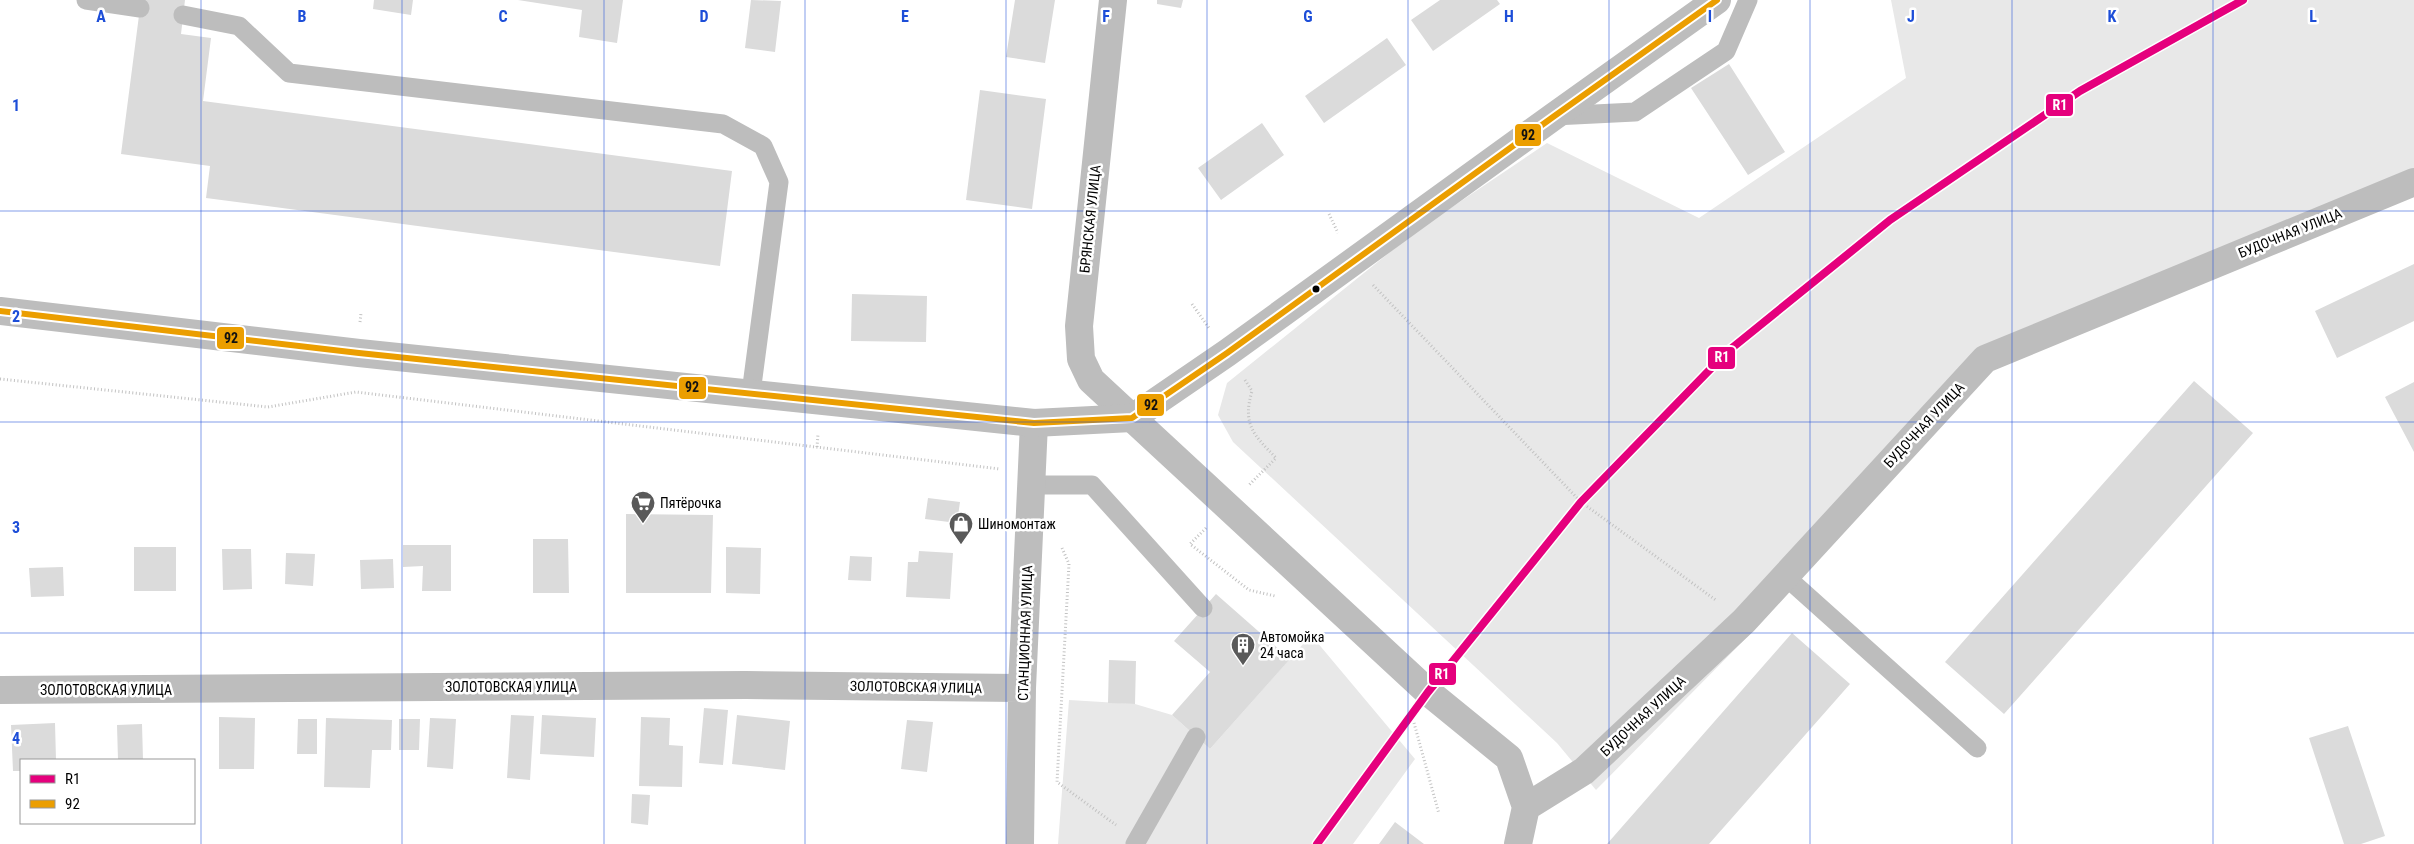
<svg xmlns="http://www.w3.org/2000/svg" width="2414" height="844" viewBox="0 0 2414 844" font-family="'Roboto Condensed',sans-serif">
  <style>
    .green { fill: #e8e8e8 }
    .building { fill: #dbdbdb }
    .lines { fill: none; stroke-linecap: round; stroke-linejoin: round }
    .path { stroke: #c2c2c2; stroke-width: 3; stroke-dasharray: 1 2.5; stroke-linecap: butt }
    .service { stroke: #bdbdbd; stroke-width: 19 }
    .minor { stroke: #bdbdbd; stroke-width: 28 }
    .tertiary { stroke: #bdbdbd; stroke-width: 28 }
    .bus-1-casing { stroke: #fff; stroke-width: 10 }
    .bus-1 { stroke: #eb9e00; stroke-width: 6 }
    .rail-1-casing { stroke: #fff; stroke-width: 11 }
    .rail-1 { stroke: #e5007d; stroke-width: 8 }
    .grid { fill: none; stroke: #1d4ed8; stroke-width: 1; stroke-opacity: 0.55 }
    .bus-dot { fill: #000; stroke: #fff; stroke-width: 2 }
    .labels { text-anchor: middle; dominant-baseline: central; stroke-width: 5; stroke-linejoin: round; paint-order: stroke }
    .street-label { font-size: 14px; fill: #000; stroke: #fff }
    .poi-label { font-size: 14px; fill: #000; stroke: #fff; text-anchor: start }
    .grid-label { font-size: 16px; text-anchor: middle; font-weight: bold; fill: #1d4ed8; stroke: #fff; stroke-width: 5; stroke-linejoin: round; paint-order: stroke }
    .line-badge { stroke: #fff; stroke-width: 2 }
    .badge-label { font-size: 14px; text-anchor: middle; font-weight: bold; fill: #fff }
    .pale-badge-label { font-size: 14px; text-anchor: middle; font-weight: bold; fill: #111 }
  </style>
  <rect width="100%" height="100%" fill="#fff"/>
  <path class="green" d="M1891,0H2414V185L1991,363L1754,630L1596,790L1557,743L1233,442L1218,415L1227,383L1415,232L1547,143L1699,218L1906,78Z
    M1311,635L1415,759L1353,844H1058L1069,700L1135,704L1172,715L1210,749Z"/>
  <path class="building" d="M141,0H185L181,34L211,38L203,101L732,171L720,266L206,198L210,166L121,154Z
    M374,0H413L411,15L373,9Z
    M518,0H623L617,43L579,37L582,10Z
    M751,0L781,1L775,52L745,48Z
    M1015,0H1055L1045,63L1006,57Z
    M1157,0H1183L1181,8L1157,4Z
    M1440,0H1497L1500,4L1433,51L1411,20Z
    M1387,38L1406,65L1324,123L1305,96Z
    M1729,64L1785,152L1748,175L1691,88Z
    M980,90L1046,99L1032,209L966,200Z
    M1262,123L1284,155L1221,200L1198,168Z
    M2414,264V321L2337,358L2315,311Z
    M852,294L927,296L926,342L851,341Z
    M2194,381L2253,433L2004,714L1945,662Z
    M2414,382V452L2385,397Z
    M928,498L960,502L957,523L925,519Z
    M626,514L713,515L711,593H626Z
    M533,539H568L569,593H533Z
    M403,545H451V591H422L423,566L403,567Z
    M134,547H176V591H134Z
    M726,547L761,548L760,594L726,593Z
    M222,549H251L252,589L223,590Z
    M919,551L953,553L950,599L906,597L908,562H918Z
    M286,553L315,554L313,586L285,584Z
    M850,556L872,557L871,581L848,580Z
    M393,559L394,588L361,589L360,560Z
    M63,567L64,596L31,597L29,568Z
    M1216,594L1290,659L1210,749L1172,715L1210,672L1174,641Z
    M1792,633L1850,684L1709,844H1607Z
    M1109,660L1136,661L1135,704L1108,703Z
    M704,708L728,710L723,765L699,763Z
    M511,715L534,716L530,780L507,778Z
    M542,715L596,718L594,757L540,754Z
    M737,715L790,721L785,770L732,764Z
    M219,717L255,718L254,769H219Z
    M641,717L670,718L669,745L683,746L682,787L639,786Z
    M326,718L392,720L391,750H372L370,788L324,787Z
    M430,718L456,719L453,769L427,767Z
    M298,719H317V754H297Z
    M399,719H420L419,750H399Z
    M907,720L933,722L927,772L901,769Z
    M55,723L56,760H21V771H13L11,725Z
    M142,724L143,760H118L117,725Z
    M2348,726L2385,836L2361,844H2344L2309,738Z
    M632,794L650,795L648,825L631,823Z
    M1395,822L1424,844H1379Z"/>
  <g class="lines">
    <path class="path" d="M1329,214L1338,233
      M1373,285L1581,502L1717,601
      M1192,304L1209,328
      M360,322L361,313
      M0,379L268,407L356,392L1000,469
      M1245,380L1252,391C1242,425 1254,435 1276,458L1249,485
      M817,447L818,434
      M1206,528L1190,544L1249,590L1275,596
      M1062,548L1069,564L1057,782L1116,825
      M1414,723L1439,814"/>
    <path class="service" d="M86,0L140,8
      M183,15L239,26L289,73L723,124L763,146L779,182L751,393
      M1554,116L1635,112L1726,51L1748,0
      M1031,485H1092L1203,608
      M1785,576L1977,748
      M1135,844L1196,737"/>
    <path class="minor" d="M1113,0L1079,326L1081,359L1091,380L1132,418L1428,692L1509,758L1526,807L1518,844
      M0,690L746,685L1022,688
      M1526,807L1584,771L1744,621L1985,359L2414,182
      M1020,844L1022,688L1034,423"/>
    <path class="tertiary" d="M0,311L359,353L1034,423L1132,418L1227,353L1553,117L1717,0"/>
    <defs>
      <path id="bus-1" d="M0,311L359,353L1034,423L1132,418L1227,353L1553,117L1717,0"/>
    </defs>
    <use href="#bus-1" class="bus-1-casing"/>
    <use href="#bus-1" class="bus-1"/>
    <defs>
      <path id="rail-1" d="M1317,844L1428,692L1581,502L1727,352L1890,220L2080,91L2243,0"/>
    </defs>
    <use href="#rail-1" class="rail-1-casing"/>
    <use href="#rail-1" class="rail-1"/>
  </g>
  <path class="grid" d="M201,0V844M402,0V844M604,0V844M805,0V844M1006,0V844M1207,0V844M1408,0V844M1609,0V844M1810,0V844M2012,0V844M2213,0V844M0,211H2414M0,422H2414M0,633H2414"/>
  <defs>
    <symbol id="supermarket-pin" viewBox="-11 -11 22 30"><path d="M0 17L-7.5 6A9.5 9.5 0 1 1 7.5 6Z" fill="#595959" stroke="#fff"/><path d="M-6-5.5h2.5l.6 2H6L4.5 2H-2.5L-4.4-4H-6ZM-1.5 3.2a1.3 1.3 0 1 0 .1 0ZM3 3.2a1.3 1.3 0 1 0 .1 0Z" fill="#fff"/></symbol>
    <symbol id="shop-pin" viewBox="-11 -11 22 30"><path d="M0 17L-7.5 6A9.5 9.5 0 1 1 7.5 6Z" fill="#595959" stroke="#fff"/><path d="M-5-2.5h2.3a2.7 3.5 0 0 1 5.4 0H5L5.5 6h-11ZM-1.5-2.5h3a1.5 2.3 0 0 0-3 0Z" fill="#fff"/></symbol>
    <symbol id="building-pin" viewBox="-11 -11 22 30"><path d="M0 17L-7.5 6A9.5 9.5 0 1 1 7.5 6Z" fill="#595959" stroke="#fff"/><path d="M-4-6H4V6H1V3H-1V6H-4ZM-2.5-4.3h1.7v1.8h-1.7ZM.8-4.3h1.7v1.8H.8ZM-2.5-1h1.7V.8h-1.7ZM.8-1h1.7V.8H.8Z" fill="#fff"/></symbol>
  </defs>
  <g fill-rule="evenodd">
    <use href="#supermarket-pin" x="629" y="489" width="28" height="38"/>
    <use href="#shop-pin" x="947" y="510" width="28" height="38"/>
    <use href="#building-pin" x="1229" y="631" width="28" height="38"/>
  </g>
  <circle class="bus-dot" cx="1316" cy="289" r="4.5"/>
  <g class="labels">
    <g class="street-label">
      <text transform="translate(1090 219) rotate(-84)">БРЯНСКАЯ УЛИЦА</text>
      <text transform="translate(2290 233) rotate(-22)">БУДОЧНАЯ УЛИЦА</text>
      <text transform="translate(1924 425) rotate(-47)">БУДОЧНАЯ УЛИЦА</text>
      <text transform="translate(1025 633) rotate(-88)">СТАНЦИОННАЯ УЛИЦА</text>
      <text x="511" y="687">ЗОЛОТОВСКАЯ УЛИЦА</text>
      <text transform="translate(916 687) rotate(1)">ЗОЛОТОВСКАЯ УЛИЦА</text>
      <text x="106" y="690">ЗОЛОТОВСКАЯ УЛИЦА</text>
      <text transform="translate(1643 716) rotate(-43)">БУДОЧНАЯ УЛИЦА</text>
    </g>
    <g class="poi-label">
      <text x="660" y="503">Пятёрочка</text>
      <text x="978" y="524">Шиномонтаж</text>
      <text x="1260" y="637">Автомойка<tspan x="1260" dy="16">24 часа</tspan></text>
    </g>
  </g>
  <g class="grid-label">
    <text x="101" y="22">A</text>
    <text x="302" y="22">B</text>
    <text x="503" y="22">C</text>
    <text x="704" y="22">D</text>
    <text x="905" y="22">E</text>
    <text x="1106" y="22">F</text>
    <text x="1308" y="22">G</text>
    <text x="1509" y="22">H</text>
    <text x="1710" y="22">I</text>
    <text x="1911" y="22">J</text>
    <text x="2112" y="22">K</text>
    <text x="2313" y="22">L</text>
    <text x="16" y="111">1</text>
    <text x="16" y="322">2</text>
    <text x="16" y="533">3</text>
    <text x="16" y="744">4</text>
  </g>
  <g class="line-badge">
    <rect x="2045" y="93" width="29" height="24" rx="5" fill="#e5007d"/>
    <rect x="1514" y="123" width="28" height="24" rx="5" fill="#eb9e00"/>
    <rect x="216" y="326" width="29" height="24" rx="5" fill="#eb9e00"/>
    <rect x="1707" y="346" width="29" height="24" rx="5" fill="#e5007d"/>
    <rect x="678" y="376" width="29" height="24" rx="5" fill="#eb9e00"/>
    <rect x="1136" y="393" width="29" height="24" rx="5" fill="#eb9e00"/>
    <rect x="1428" y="662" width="29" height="24" rx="5" fill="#e5007d"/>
  </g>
  <g class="badge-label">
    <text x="2060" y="110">R1</text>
    <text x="1722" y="362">R1</text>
    <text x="1442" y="679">R1</text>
  </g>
  <g class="pale-badge-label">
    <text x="1528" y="140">92</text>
    <text x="231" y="343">92</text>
    <text x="692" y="392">92</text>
    <text x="1151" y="410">92</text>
  </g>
  <rect x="20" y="759" width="175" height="65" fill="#ffffff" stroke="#999999"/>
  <rect x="30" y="775" width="25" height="8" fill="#e5007d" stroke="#999999"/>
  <text x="65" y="784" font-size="15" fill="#000000">R1</text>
  <rect x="30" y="800" width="25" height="8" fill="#eb9e00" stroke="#999999"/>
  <text x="65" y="809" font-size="15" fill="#000000">92</text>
</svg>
